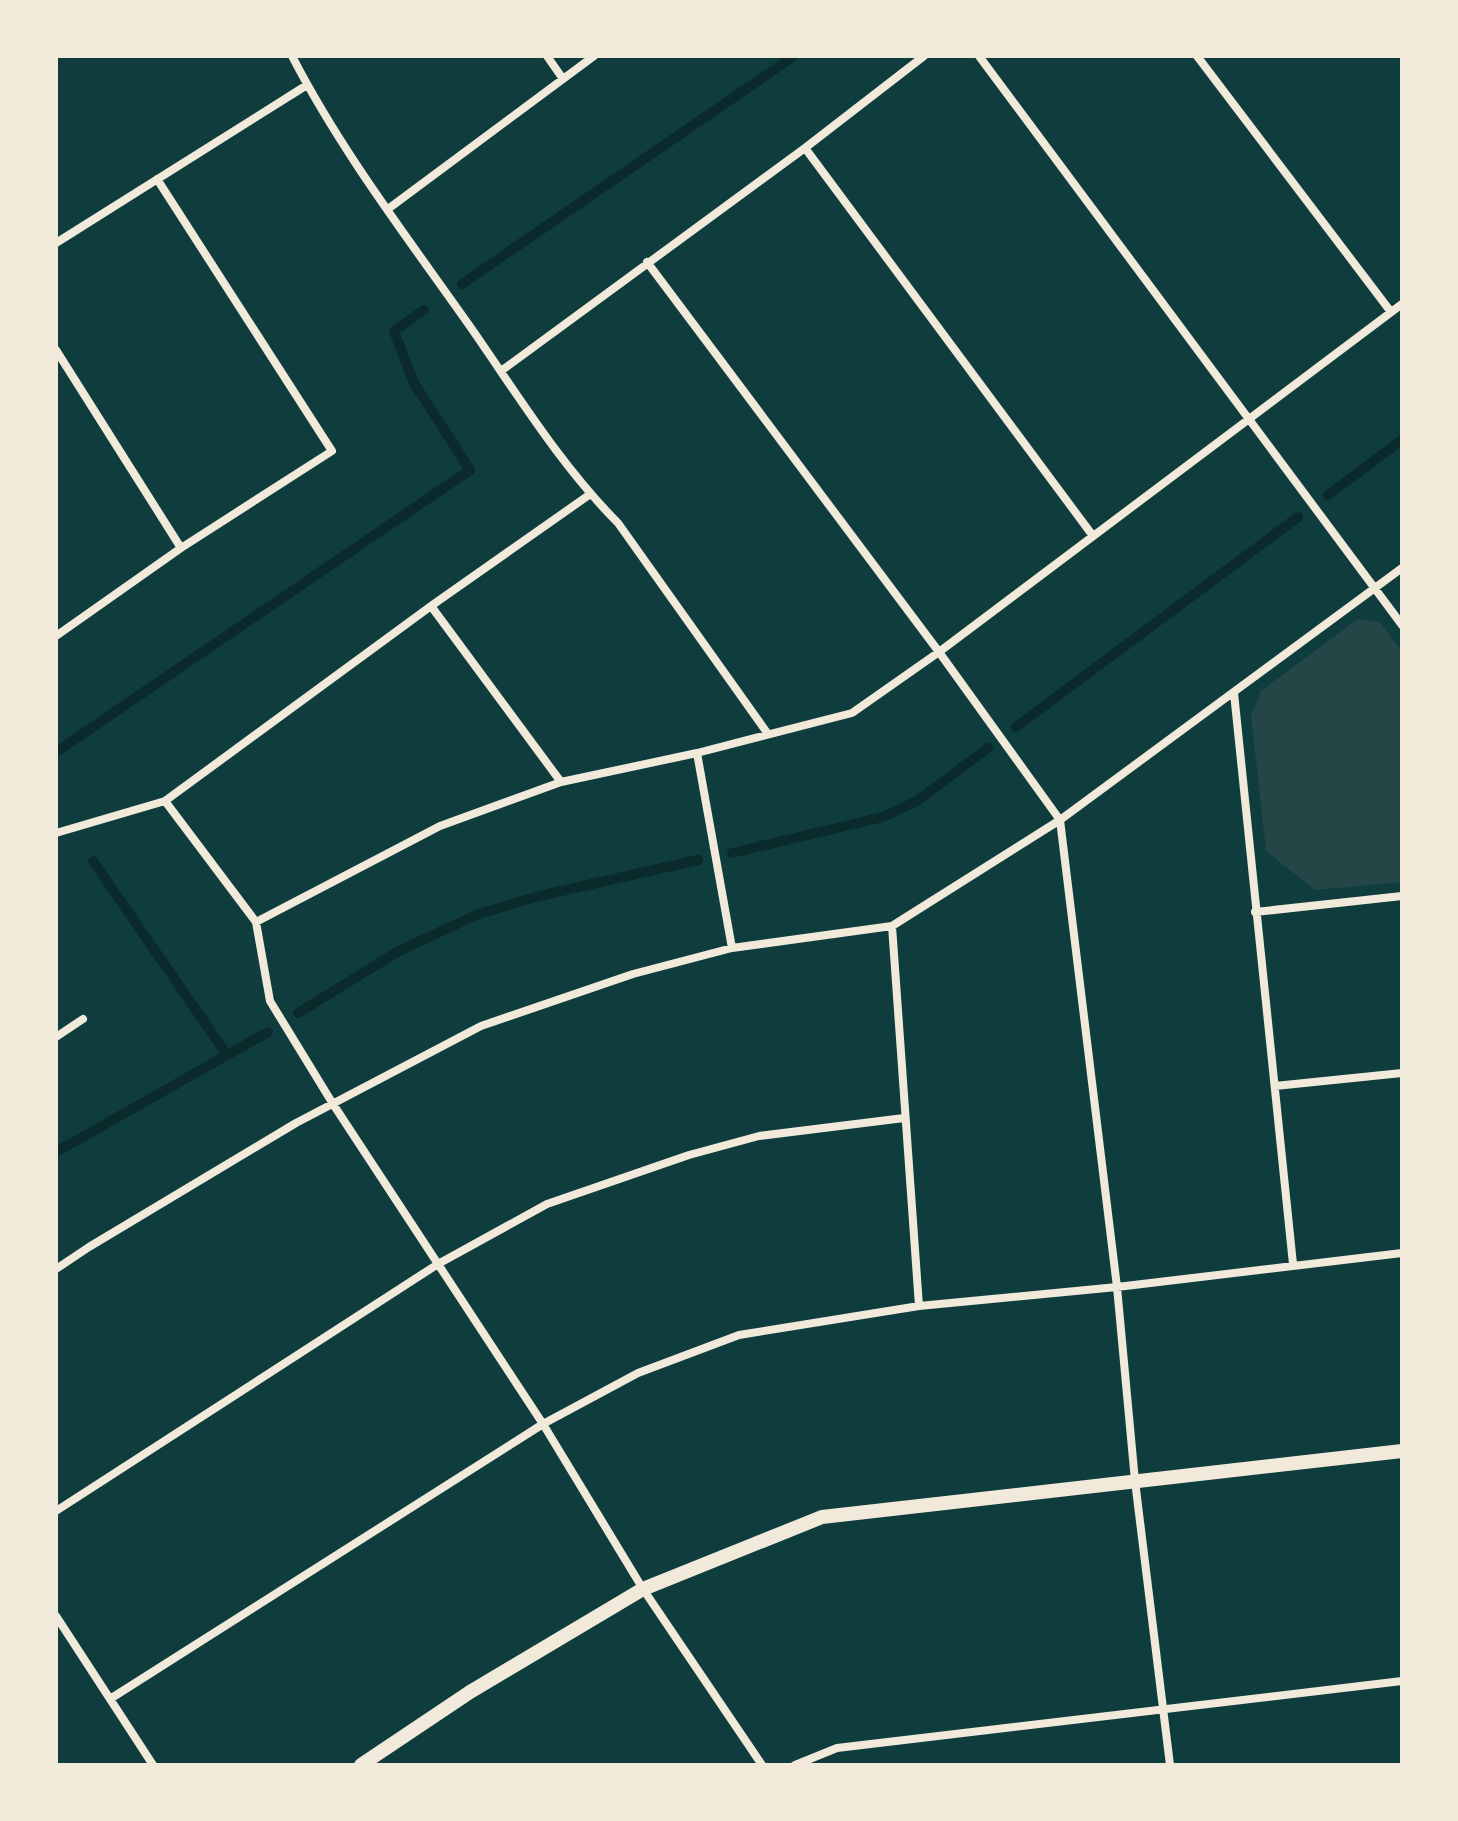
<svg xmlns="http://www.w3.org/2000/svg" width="1458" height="1821" viewBox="0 0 1458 1821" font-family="Bitter,serif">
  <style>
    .green { fill: #244646 }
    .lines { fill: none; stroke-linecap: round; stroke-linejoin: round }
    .stream { stroke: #0a2a2b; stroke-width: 10 }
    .minor { stroke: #f1e9da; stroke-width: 8 }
    .tertiary { stroke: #f1e9da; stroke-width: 14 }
  </style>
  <rect width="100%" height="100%" fill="#0f3d3e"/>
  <path class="green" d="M1358,619L1380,622L1402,651V882L1315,890L1266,851L1251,716L1261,691Z"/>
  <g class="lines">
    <path class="stream" d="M462,284L794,56
      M1328,495L1402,440
      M1016,727L1298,517
      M56,752L470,470L414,383L394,331L424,310
      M732,853L883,817L917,801L988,748
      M93,861L227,1055
      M298,1013L399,951L476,915L539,896L698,860
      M56,1152L268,1032"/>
    <path class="minor" d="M292,56C341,151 407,237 469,325C516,392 560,465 618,523L768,734
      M547,56L563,79
      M979,56L1402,625
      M1197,56L1391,312
      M805,148L1093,536
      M388,209L594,56
      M56,243L307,85
      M647,262L939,652L1060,820L1117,1287L1135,1481L1170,1765
      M56,350L181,548
      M501,371L805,148L924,56
      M431,606L561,782
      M56,636L181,548L332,451L157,179
      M1234,693L1293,1264
      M697,753L732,948
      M165,801L256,922L270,1001L333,1104L543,1424L643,1589L762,1765
      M56,833L165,801L431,606L589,495
      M1255,912L1402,896
      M256,922L440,826L561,782L697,753L852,713L939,652L1402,304
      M892,926L919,1306
      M56,1037L83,1019
      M1275,1086L1402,1073
      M56,1269L89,1247L296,1123L481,1026L633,974L732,948L892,926L1060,820L1402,568
      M56,1511L438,1264L547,1204L689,1155L759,1136L904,1118
      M56,1616L153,1765
      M110,1699L543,1424L638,1373L739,1335L919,1306L1117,1287L1402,1253
      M795,1765L837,1748L1402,1681"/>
    <path class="tertiary" d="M361,1765L470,1692L643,1589L822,1517L1402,1451"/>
  </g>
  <rect width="1458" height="1821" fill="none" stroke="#f1e9da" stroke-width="116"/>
</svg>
